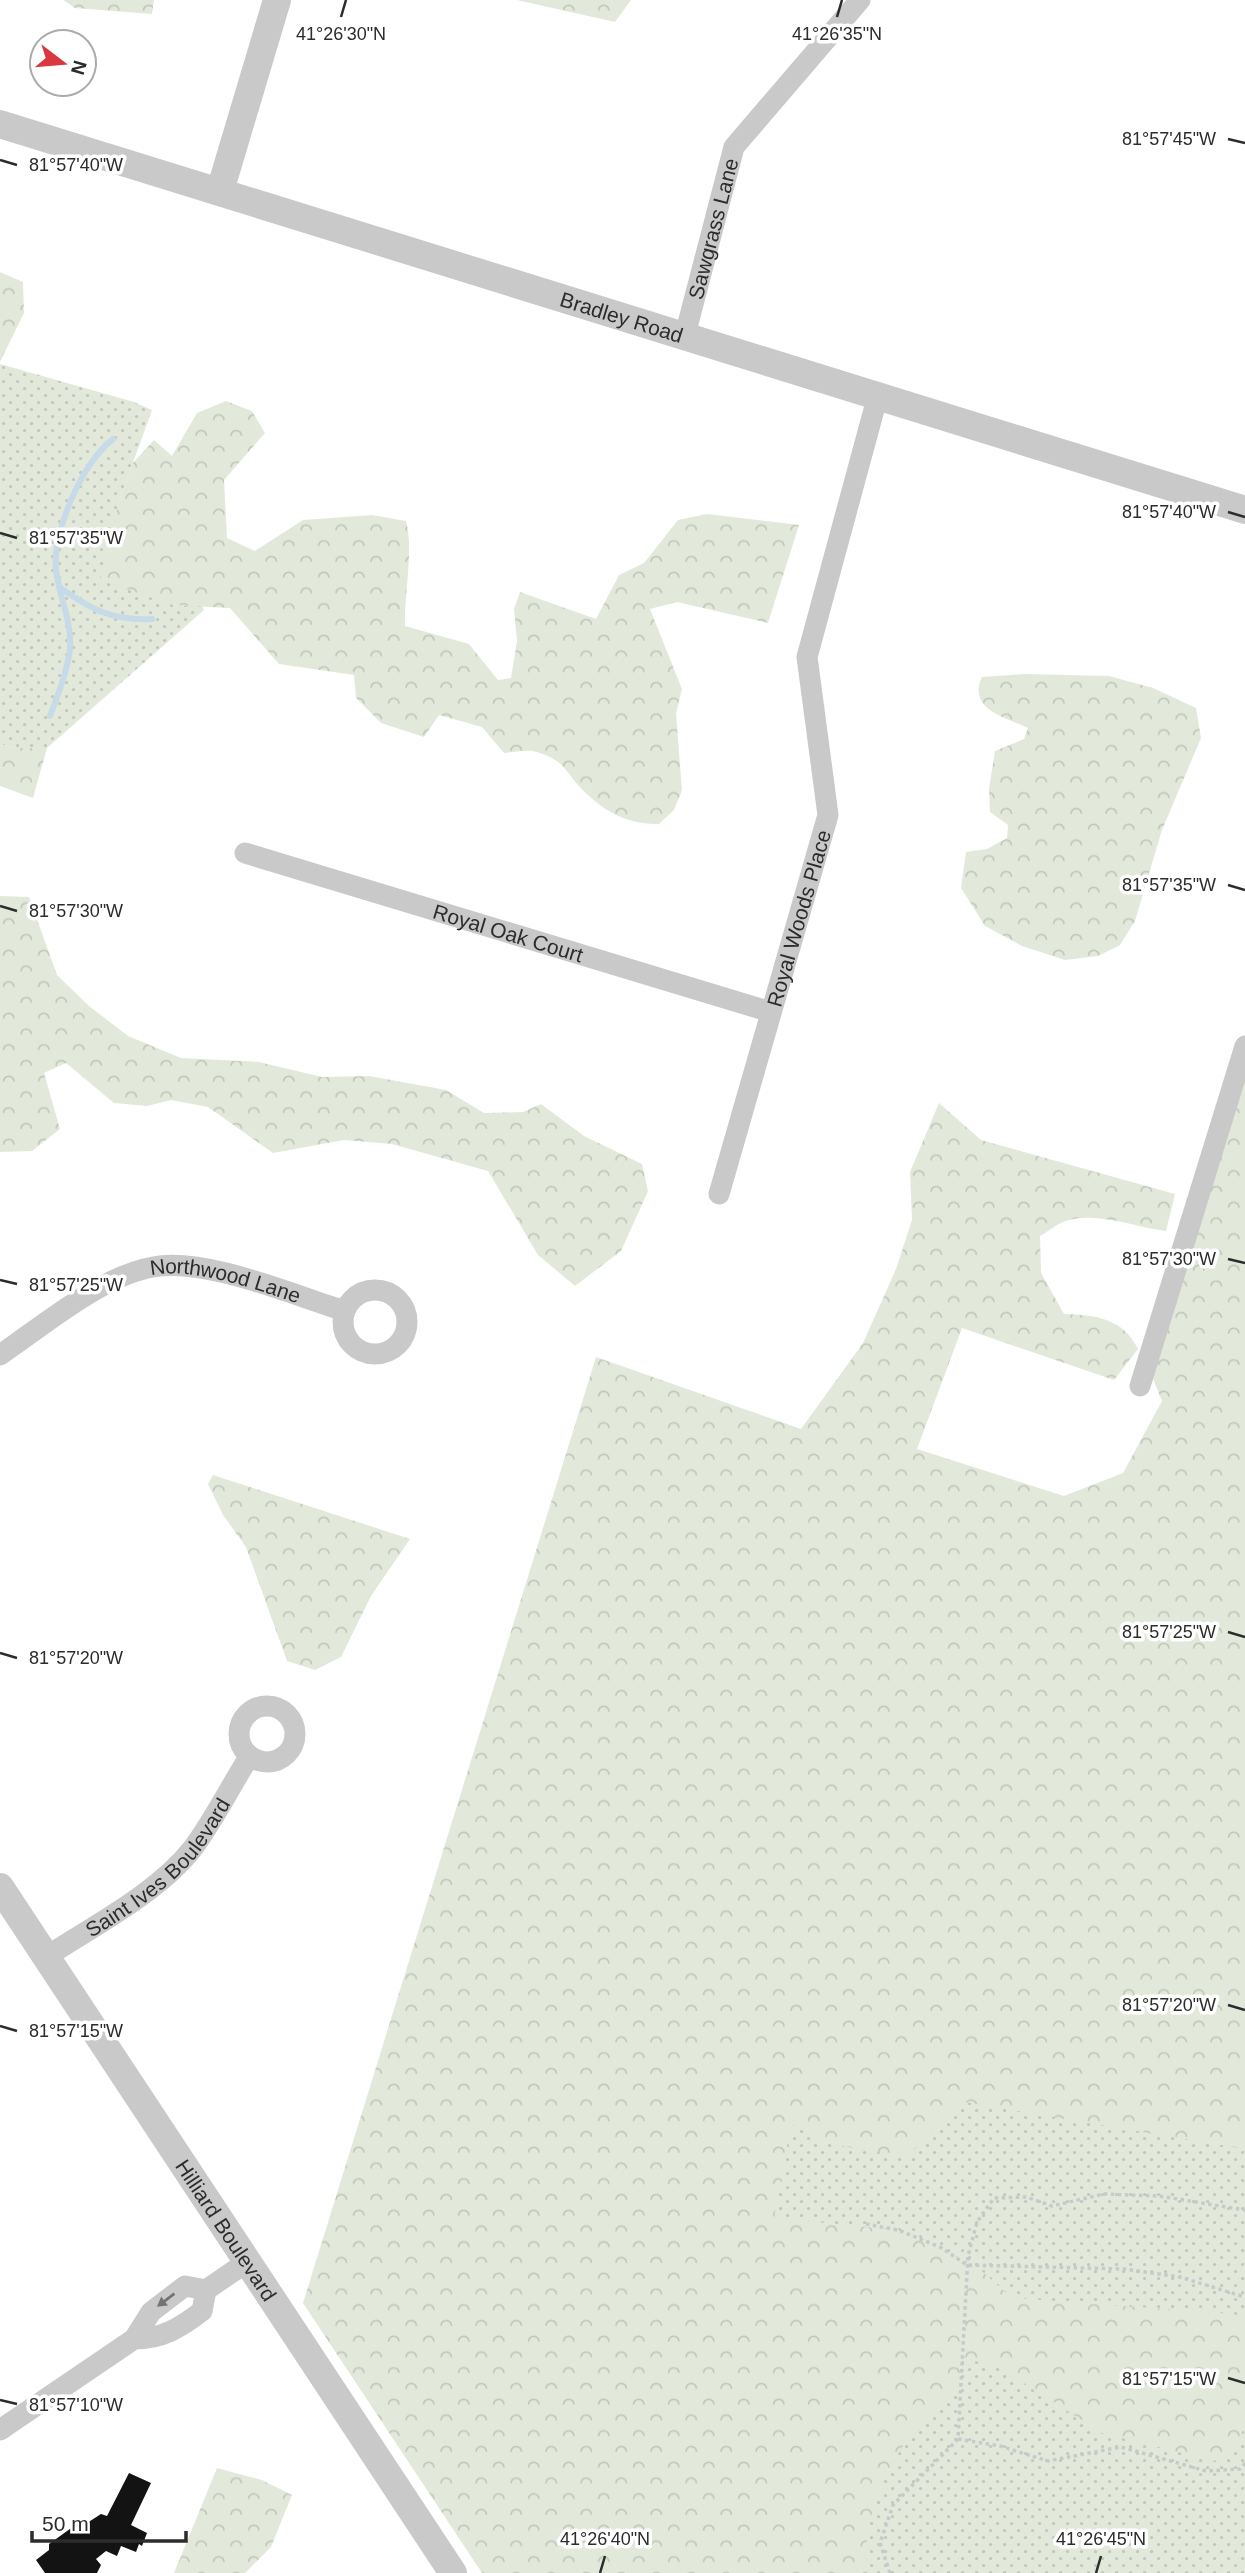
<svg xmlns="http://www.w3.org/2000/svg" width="1245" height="2573" viewBox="0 0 1245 2573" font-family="Helvetica,sans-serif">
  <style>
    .grass { fill: url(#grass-dots) }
    .forest { fill: url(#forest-crowns) }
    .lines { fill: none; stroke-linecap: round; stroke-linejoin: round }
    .stream { stroke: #c7dae8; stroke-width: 6 }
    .building { fill: #131313 }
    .path { stroke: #c9c9c9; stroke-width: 3.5; stroke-dasharray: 3.5 3.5; stroke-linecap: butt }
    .minor { stroke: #c9c9c9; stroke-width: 21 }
    .tertiary { stroke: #c9c9c9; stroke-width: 28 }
    .oneway { fill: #737373 }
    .ticks { fill: none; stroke: #2c2c2c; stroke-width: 2.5 }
    .labels { text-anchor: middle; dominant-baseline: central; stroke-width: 7; stroke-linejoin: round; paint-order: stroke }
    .street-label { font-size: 21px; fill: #2c2c2c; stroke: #fff }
    .ticks-label { font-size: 18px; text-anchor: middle; fill: #2c2c2c; stroke: #fff; stroke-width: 7; stroke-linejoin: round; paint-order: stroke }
  </style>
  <defs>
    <pattern id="grass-dots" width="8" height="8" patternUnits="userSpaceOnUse" patternTransform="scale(1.75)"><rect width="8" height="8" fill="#e2e9da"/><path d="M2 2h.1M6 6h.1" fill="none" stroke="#c2c8bb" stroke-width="1.8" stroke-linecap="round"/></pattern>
    <pattern id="forest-crowns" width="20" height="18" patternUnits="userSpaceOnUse" patternTransform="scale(1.75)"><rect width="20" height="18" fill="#e2e9da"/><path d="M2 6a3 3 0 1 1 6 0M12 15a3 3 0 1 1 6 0" fill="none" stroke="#c2c8bb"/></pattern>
  </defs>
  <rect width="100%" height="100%" fill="#fff"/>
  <path class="grass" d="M0,364L134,402L152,410L119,501L173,605L202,606L204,610L47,748H16L0,744Z
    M1245,1718V2573H711L790,2124Z"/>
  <path class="forest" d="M63,0H154L152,14L75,8Z
    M517,0H631L615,22Z
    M0,272L23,282L24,313L0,362Z
    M226,401L252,411L265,433L224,480L227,538L255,551L303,520L372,515L406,521C414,550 404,593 405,626L469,644L498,680L511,678L517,641L514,609L520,592L596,619L619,575L644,563L678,520L707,514L799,525L768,623L677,602L650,609L682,689L676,713L682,790L674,810L659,824C626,825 601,810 578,785C563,767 562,760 537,752C527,749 514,752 504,753L482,727L439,715L424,737L381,723L356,698L354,675L279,664L230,608L173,605L100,580L119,501L132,464L154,440L172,456L197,413Z
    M1025,674L1109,676L1153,688L1196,708L1201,738L1162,830L1135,921L1120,945L1098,956L1065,960L1022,946L985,926L961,888L966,852L987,849L1007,838L1008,825L990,812L989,789L995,751L1024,739L1028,728C1005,717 967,709 982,677Z
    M0,744L16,748H47L33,798L0,786Z
    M0,896L29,897L57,975L89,1006L128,1036L181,1058L259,1062L322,1077L369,1076L446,1090L484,1113L523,1112L541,1104L584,1136L642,1164L648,1191L621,1251L575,1286L538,1255L488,1171L392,1144L344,1140L273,1153L208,1107L171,1100L147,1106L114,1103L66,1063L44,1073L60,1129L32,1151L0,1152Z
    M1245,1046V2149L964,2102L906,2157L830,2144L791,2124L774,2218L898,2230L976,2266L1012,2298L1234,2314L1245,2320V2420L1238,2449L1214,2461L1102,2433L997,2366L962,2358L961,2383C945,2399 926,2415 912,2433C885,2469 860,2528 867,2573H482L303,2303L596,1357L801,1429L863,1343L896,1269L912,1220L910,1172L939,1103L981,1140L1175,1194L1166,1231C1135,1227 1099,1212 1069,1220C1059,1222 1049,1231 1040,1236L1041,1273L1064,1314C1095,1315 1123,1318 1138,1349L1114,1380L962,1328L917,1449L1064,1496L1123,1473L1162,1401L1147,1364Z
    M213,1475L410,1539L371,1596L341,1657L315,1670L287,1661L246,1547L223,1515L208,1484Z
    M217,2468L262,2480L292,2495L271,2547L245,2573H174Z"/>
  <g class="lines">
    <path class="stream" d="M59,587C91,609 111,621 152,619
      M50,716C58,695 67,672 70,649C72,620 59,597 56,569C52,532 83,461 113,439"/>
  </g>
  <path class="building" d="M129,2473L151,2483L131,2525L147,2533L142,2546L139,2544L136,2552L121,2546L117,2556L106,2551L96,2559L101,2565L97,2573H45L36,2560L49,2550V2544L81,2521L87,2523L101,2514L107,2516Z"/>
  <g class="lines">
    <path class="path" d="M866,2224L898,2230L940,2247L967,2265L1124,2269L1180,2277L1245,2297
      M958,2439L1000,2446L1048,2461L1121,2447L1206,2471L1240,2469L1245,2463
      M890,2573L880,2543L893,2505L958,2439L968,2256L977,2222L994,2198L1026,2197L1052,2206L1104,2194L1159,2196L1245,2210"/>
    <g class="minor">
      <path id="s1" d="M685,335L734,147L860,0"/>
      <path id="s2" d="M245,853L771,1012"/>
      <path id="s3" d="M719,1194L828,815L807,657L878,395"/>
      <circle cx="375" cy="1322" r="32"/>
      <path id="s4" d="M0,1355C43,1326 101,1276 153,1267C205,1257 293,1295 345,1311"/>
      <path d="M1140,1386L1245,1046"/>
      <circle cx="267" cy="1734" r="28"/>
      <path id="s5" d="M46,1957C93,1926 158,1893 193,1848C214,1820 230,1787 249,1757"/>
      <path d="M206,2290L247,2262"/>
      <path d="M0,2430L134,2339L151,2312L185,2286L206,2290L202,2311C180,2328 162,2339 134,2339"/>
    </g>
    <g class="tertiary">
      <path id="s6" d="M0,124L1245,510"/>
      <path d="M220,191L277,0"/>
      <path id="s7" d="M0,1887L453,2573"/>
    </g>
  </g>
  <defs><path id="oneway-solid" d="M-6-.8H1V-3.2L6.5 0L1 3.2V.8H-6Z" transform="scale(1.75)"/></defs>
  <use class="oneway" href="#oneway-solid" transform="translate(166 2300) rotate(143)"/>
  <path class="ticks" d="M341,17L346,0M837,17L842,0M1228,139L1245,143M0,160L17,165M1228,512L1245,517M0,533L17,538M1228,885L1245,890M0,906L17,911M1228,1259L1245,1263M0,1280L17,1284M1228,1632L1245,1637M0,1653L17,1658M1228,2005L1245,2010M0,2026L17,2031M1228,2378L1245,2383M0,2400L17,2404M600,2573L605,2556M1096,2573L1101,2556"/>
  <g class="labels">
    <g class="street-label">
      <text stroke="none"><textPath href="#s1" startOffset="110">Sawgrass Lane</textPath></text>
      <text stroke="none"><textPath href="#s6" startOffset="651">Bradley Road</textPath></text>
      <text stroke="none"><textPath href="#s3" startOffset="287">Royal Woods Place</textPath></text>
      <text stroke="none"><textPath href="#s2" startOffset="275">Royal Oak Court</textPath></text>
      <text stroke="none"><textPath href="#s4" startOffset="252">Northwood Lane</textPath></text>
      <text stroke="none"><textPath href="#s5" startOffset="145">Saint Ives Boulevard</textPath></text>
      <text stroke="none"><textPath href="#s7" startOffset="411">Hilliard Boulevard</textPath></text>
    </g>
  </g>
  <g class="ticks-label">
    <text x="341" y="40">41°26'30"N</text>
    <text x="837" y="40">41°26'35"N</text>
    <text x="1169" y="145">81°57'45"W</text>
    <text x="76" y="171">81°57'40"W</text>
    <text x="1169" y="518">81°57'40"W</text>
    <text x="76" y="544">81°57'35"W</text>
    <text x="1169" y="891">81°57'35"W</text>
    <text x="76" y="917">81°57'30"W</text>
    <text x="1169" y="1265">81°57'30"W</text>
    <text x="76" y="1291">81°57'25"W</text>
    <text x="1169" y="1638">81°57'25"W</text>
    <text x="76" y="1664">81°57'20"W</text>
    <text x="1169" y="2011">81°57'20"W</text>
    <text x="76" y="2037">81°57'15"W</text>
    <text x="1169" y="2385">81°57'15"W</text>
    <text x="76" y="2411">81°57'10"W</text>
    <text x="605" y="2545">41°26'40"N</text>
    <text x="1101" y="2545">41°26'45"N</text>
  </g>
  <g transform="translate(63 63) rotate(106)"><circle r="33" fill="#ffffff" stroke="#ababab" stroke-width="2"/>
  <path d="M0-5L12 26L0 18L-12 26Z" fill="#da373e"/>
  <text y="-10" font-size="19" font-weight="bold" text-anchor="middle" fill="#2c2c2c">N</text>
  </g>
  <path d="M32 2531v10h154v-10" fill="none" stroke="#2c2c2c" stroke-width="3.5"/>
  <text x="42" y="2531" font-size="21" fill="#2c2c2c" stroke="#ffffff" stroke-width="5" paint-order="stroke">50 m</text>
</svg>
